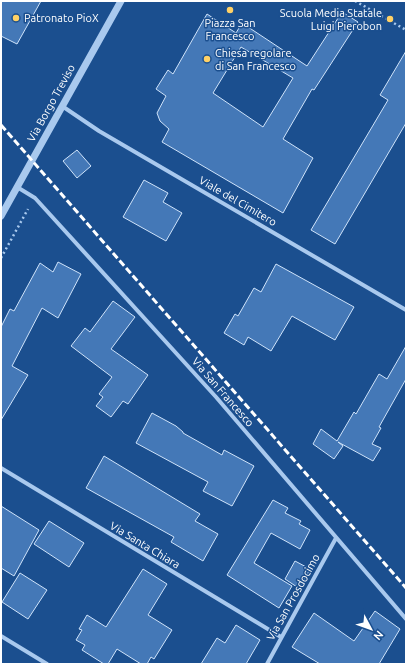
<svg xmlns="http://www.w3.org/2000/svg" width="407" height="665" viewBox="0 0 407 665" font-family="Ubuntu,sans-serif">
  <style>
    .building { fill: #4478b7; stroke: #cfe3fa; fill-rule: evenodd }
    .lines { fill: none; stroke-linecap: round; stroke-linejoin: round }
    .path { stroke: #a9c9ee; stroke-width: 2.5; stroke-dasharray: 2 3; stroke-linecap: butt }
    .minor { stroke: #a9c9ee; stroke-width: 4 }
    .tertiary { stroke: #a9c9ee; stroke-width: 7 }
    .rail { stroke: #fff; stroke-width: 3; stroke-dasharray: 7 3; stroke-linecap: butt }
    .poi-dot { fill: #ffd166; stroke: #1b4f8f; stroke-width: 1.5 }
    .labels { text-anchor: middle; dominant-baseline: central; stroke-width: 3; stroke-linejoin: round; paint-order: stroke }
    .poi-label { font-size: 11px; fill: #fff; stroke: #1b4f8f; text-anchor: start }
    .street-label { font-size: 11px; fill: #fff; stroke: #1b4f8f }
  </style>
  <rect width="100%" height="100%" fill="#1b4f8f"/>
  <path class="building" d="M1,1H41L17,44L1,36Z
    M342,12L358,22L314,90L312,89L283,139L313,158L283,213L162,142L169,129L160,121L157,113L166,96L156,89L168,70L173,74L207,14L236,33L242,23L307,66ZM241,47L293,78L263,127L213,93Z
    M406,51V123L335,244L311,230L388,100L380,95Z
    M77,150L91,166L77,178L63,161Z
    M144,180L168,193L163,202L182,213L166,241L123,217Z
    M58,262L81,274L58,318L42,308L12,366L28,375L1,420V327L10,309L14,311L40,263L53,272Z
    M276,264L354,307L335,340L292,316L271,351L248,337L244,345L224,333L235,314L238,316L254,288L261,292Z
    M113,301L135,317L111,349L148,375L128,404L123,401L111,417L96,406L103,397L99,394L112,377L71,346L85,328L90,332Z
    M406,346V379L379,427L381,428L372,444L381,448L373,461L338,442L343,446L334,459L313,444L321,429L337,441L354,412L356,414L379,374L387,379Z
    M152,413L176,426L183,432V433L222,455L224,450L254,466L232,506L203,491L208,482L136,443Z
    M104,456L200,514L195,521L218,534L203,561L171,542L174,537L86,488Z
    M273,500L288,508L285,513L301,521L299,524L310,530L300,549L271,533L254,563L292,586L279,608L227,575Z
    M1,506L39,530L14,576L1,568Z
    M49,521L84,543L69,567L34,544Z
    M295,561L310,569L300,589L285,579Z
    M143,569L167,584L148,615L172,630L154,659L151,657L147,664H141L117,649L108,664H104L82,650L85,645L76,640L82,630L79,629L87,615L106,627Z
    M20,573L47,590L28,619L2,602Z
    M375,611L400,629L379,664H320L292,647L314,613L354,641Z
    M236,625L260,640L246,664H201L217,638L225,643Z"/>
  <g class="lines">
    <path class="path" d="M355,1L406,30
      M1,258L28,209"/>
    <path class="minor" d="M62,106L99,131L406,310
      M17,187L35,198L216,397L406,619
      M1,468L281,637
      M1,636L47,664
      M267,664L336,538"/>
    <path class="tertiary" d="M1,216L121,1"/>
    <path class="rail" d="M1,125L406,588"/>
  </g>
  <g class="poi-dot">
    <circle cx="230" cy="10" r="4"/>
    <circle cx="16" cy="18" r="4"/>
    <circle cx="390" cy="19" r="4"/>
    <circle cx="207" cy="59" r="4"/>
  </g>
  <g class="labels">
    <g class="poi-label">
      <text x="382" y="13" text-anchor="end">Scuola Media Statale<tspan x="382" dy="13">Luigi Pierobon</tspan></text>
      <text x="24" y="18">Patronato PioX</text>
      <text x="230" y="23" text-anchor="middle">Piazza San<tspan x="230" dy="13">Francesco</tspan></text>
      <text x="215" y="53">Chiesa regolare<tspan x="215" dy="13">di San Francesco</tspan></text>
    </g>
    <g class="street-label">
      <text transform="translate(51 103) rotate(-61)">Via Borgo Treviso</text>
      <text transform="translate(238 201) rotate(30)">Viale del Cimitero</text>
      <text transform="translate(223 392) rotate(49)">Via San Francesco</text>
      <text transform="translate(145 545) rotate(31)">Via Santa Chiara</text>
      <text transform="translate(293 597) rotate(-61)">Via San Prosdocimo</text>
    </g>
  </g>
  <rect width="407" height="665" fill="none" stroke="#ffffff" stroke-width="4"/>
  <g transform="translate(371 629) rotate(131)" stroke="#1b4f8f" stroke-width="3" paint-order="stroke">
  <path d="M0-3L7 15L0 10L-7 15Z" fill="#ffffff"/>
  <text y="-6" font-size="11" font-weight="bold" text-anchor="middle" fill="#ffffff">N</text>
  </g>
</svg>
